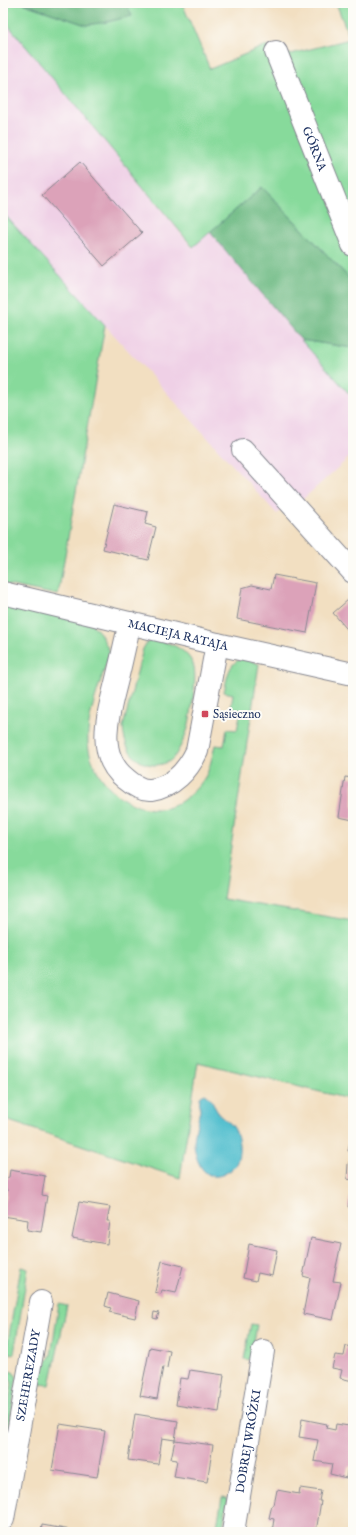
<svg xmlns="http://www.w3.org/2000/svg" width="356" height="1535" viewBox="0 0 356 1535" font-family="'IM FELL English',serif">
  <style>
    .built { fill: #efd0e6 }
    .green { fill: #87da9b; stroke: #51847c }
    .forest { fill: #6dba83; stroke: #447470 }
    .water { fill: #54c0cf; stroke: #387896 }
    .building { fill: #dca2b9 }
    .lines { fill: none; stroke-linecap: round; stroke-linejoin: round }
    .minor-casing { stroke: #868790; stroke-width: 24 }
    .minor { stroke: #fff; stroke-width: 22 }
    .poi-dot { fill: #d1495b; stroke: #fdfcf7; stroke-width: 1.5 }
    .labels { text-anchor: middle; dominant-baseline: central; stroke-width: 4; stroke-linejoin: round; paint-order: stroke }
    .street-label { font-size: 12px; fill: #1b2f5e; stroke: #fdfcf7 }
    .poi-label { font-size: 12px; fill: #1b2f5e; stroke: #fdfcf7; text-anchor: start }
  </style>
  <rect width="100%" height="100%" fill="#fdfcf7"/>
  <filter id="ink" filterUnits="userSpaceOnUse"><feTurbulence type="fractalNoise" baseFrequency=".025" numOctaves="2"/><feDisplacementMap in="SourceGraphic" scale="8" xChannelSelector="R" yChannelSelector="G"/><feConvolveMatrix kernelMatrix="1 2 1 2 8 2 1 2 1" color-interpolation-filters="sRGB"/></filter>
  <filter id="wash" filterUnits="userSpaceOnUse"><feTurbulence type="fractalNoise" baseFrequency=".012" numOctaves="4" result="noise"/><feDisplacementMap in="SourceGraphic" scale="16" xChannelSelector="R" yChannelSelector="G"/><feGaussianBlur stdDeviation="0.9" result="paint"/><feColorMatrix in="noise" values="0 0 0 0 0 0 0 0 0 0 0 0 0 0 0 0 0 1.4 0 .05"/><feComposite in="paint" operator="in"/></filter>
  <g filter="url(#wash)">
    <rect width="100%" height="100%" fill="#f2dfc1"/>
    <path class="built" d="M3,19L192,247L210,232L301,340L353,398V454L301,501L297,496L277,514L3,213Z"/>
    <path class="green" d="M3,3H22L86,25L131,16L126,3H182L210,69L267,45L344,237L353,261V280L350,279L262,187L193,247L3,19Z
      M336,3H353V233L283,56L350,39Z
      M3,213L105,325L58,595L3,584Z
      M301,340L353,348V398Z
      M3,603L92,624L100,633L110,652C102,679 86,716 88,743C91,779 129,816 166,808C170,807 174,806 177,804C189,797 203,784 208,771C211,763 213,753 215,745L224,746L227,729L237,730L241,710L231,708L233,694L224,692C227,680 228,660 244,659C249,659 255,663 259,664L223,899L353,921V1100L198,1062L180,1178L3,1119Z
      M154,639C170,643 186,648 193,664C198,673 191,717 188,728C187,733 177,755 173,758C169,763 163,764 157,765C134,766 124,747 123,727L143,649L147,642Z
      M21,1267L28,1269L14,1354L6,1352Z
      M59,1304L67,1306L50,1385L37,1384L39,1375L51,1355Z
      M251,1324L257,1325L251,1360L244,1359Z
      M4,1370L13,1372L17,1377L3,1463V1435L12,1383Z
      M222,1497L228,1498L222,1532H216Z"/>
    <path class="forest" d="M22,3H126L132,16L107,22L86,25Z
      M262,187L350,279L353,280V348L301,340L210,232Z"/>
    <path class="water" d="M205,1094C213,1098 213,1105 217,1111C221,1118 230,1121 234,1128C240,1138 241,1154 236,1164C233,1170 228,1172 222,1175C202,1182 194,1156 194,1141C195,1130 198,1120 200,1110C200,1106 199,1102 200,1098C201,1095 202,1096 205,1094Z"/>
    <g id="blocks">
      <path class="building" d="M80,162L142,233L104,266L42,195Z
        M114,504L148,512L145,524L156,527L148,560L103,549Z
        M274,575L316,583L307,633L237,619L242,588L252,585L271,589Z
        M348,600L353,606V636L333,613Z
        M345,777L353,778V820L339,817Z
        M352,1131H353V1152L348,1151Z
        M353,1155V1180L347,1179L348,1164Z
        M10,1170L45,1176L42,1195L47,1196L41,1232L27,1230L28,1220L3,1216L7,1190L3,1185L4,1180L9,1177Z
        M352,1188H353V1208L348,1207Z
        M79,1202L110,1207L107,1221H110L107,1244L72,1238Z
        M311,1238L341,1244L333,1281L341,1282L333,1320L303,1314L310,1278L303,1276Z
        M249,1244L277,1250L272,1276L258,1273L256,1281L243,1278Z
        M162,1261L183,1266L176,1293L162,1290L161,1294L155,1292Z
        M108,1293L139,1301L135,1318L109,1312L111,1308L105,1306Z
        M154,1312L159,1313L157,1319L153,1318Z
        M346,1346L353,1347V1381L340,1378L342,1370L332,1368L335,1355L344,1356Z
        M150,1347L170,1351L167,1368L163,1367L157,1399L140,1396Z
        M190,1370L224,1375L219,1412L176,1405L180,1378L188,1379Z
        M352,1410L353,1467L348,1466L346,1478L330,1474L332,1464L314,1461L318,1440L299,1437L302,1419L327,1424L326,1428L335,1430L336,1424L349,1426Z
        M135,1414L178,1421L175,1440L213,1445L207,1482L174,1477L177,1460L171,1459L175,1440L162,1438L158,1464L128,1460Z
        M60,1424L105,1431L97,1477L52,1470Z
        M300,1488L321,1491L319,1501H321L316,1532H272L274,1519L269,1518L272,1505H274L277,1490L299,1494Z
        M42,1525L77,1531V1532H41Z"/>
    </g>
  </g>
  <g filter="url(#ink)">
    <use href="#blocks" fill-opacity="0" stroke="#868790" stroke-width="1"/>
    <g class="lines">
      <defs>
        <g id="minor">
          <path id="s1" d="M276,52L353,245"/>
          <path d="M243,450L353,572"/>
          <path id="s2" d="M3,593L217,644L353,674"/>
          <path d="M130,623C125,643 121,663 116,683C108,715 95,755 126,779C133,785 142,791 151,790C173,787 188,770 197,751L217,644"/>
          <path id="s3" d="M3,1519L41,1302"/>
          <path id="s4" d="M233,1532L263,1351"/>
        </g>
      </defs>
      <use href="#minor" class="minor-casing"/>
      <use href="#minor" class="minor"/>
    </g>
  </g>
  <rect class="poi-dot" x="201" y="710" width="8" height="8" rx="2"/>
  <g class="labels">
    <g class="street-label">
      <text stroke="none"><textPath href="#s1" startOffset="104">GÓRNA</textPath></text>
      <text stroke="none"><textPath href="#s2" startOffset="180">MACIEJA RATAJA</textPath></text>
      <text stroke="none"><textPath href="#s3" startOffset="146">SZEHEREZADY</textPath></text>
      <text stroke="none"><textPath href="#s4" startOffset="92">DOBREJ WRÓŻKI</textPath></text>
    </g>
    <g class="poi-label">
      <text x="213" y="714">Sąsieczno</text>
    </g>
  </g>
  <rect width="356" height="1535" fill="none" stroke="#fdfcf7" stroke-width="16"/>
</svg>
